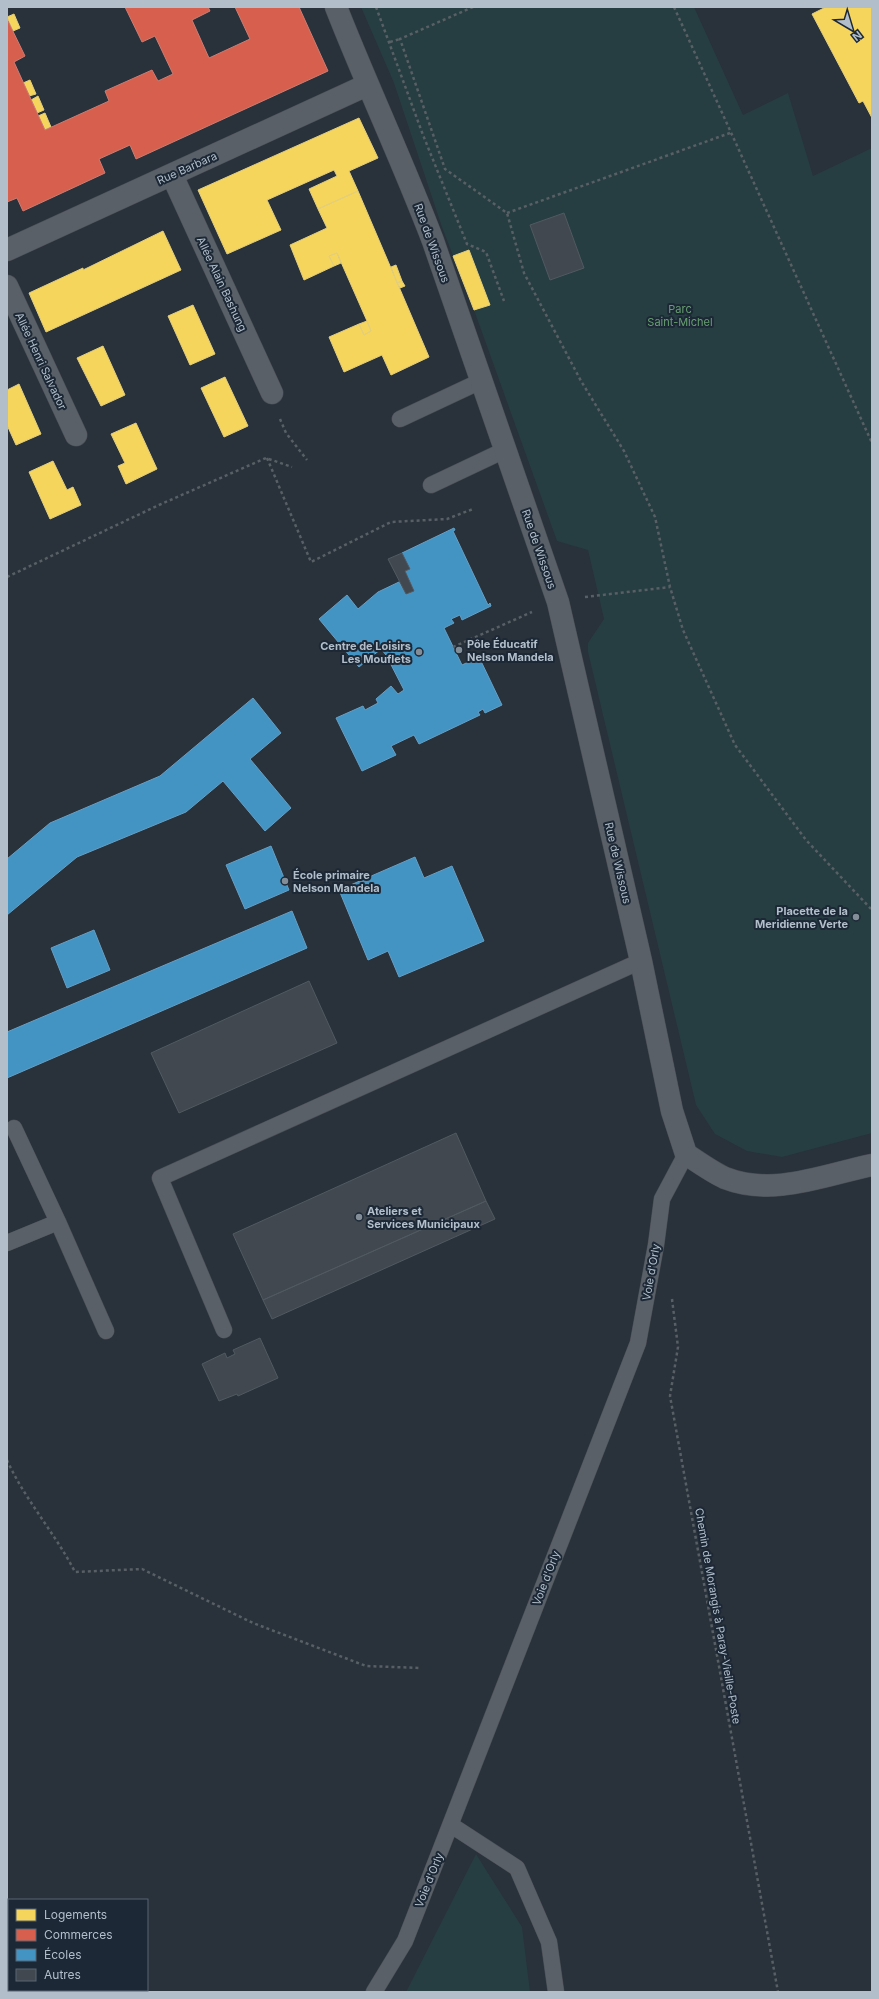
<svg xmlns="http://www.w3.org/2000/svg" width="879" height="1999" viewBox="0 0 879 1999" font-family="Inter,sans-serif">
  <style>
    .green { fill: #263e41 }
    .homes { fill: #f6d55c; stroke: #e2ce7d }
    .shops { fill: #d6604d; stroke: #cc7c73 }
    .schools { fill: #4393c3; stroke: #65a0c5 }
    .building { fill: #414850; stroke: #515961 }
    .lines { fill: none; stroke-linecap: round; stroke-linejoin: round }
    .service-casing { stroke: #484d54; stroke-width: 17 }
    .minor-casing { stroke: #484d54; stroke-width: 23 }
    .path { stroke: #585f65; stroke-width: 2.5; stroke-dasharray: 3 3; stroke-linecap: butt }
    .service { stroke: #5a6068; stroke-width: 16 }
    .minor { stroke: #5a6068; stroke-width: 22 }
    .poi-dot { fill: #838d98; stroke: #1c2836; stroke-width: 1.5 }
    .labels { text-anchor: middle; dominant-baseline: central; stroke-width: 4; stroke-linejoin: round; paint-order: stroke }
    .street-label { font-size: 11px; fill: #b3becb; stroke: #1c2836 }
    .park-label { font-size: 11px; fill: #689f71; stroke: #1c2836 }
    .poi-label { font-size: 11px; font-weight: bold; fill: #b3becb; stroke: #1c2836; text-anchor: start }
  </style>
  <rect width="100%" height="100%" fill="#29313a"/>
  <path class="green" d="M361,7H694L743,115L788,93L813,176L872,148V1133L782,1157L747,1151L715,1134L696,1105L588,652V643L604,619L588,550L557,541L474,310L442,227L394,83Z
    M476,1854L522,1927L530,1992H406Z"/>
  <path class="homes" d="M826,7H871L872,10V118L863,101L859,103L812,14Z
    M14,14L20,28L13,31L7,17Z
    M30,80L36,94L29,96L23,83Z
    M38,96L44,110L37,113L31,100Z
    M45,113L51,127L44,130L38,116Z
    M359,118L378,158L349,171L358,191L318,209L309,189L337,176L334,170L267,200L281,230L227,254L198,190Z
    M358,191L429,357L391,375L382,355L344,372L329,337L359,324L364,335L371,331L367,321L337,253L329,256L334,266L304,280L290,245L327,228L318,209Z
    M163,231L181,270L46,332L29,293L83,268V270Z
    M469,250L490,305L474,310L453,256Z
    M337,253L341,263L334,266L329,256Z
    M396,265L402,281L397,283L391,267Z
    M402,281L405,286L400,288L397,283Z
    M193,305L215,354L190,365L168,316Z
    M367,321L371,331L364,335L359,324Z
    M103,346L125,395L101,406L77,358Z
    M225,377L248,426L224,437L201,388Z
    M19,384L41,434L16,445L7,425V390Z
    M136,423L157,469L126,484L118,466L125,463L111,434Z
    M53,461L67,490L73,487L81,505L50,519L29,472Z"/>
  <path class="shops" d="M125,7H208L210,11L192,20L209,58L250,39L235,7H299L328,71L136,159L130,145L99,159L105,173L23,211L17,198L7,202V19L25,56L14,62L45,130L109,101L105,91L152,70L158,81L173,74L155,36L142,42Z"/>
  <path class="schools" d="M454,528L455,530L453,531L488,605L490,603L491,606L462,620L460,615L451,619L454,623L444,628L462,665L479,657L502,705L485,713L483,709L478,712L480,715L419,744L414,735L391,746L396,755L362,771L336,718L363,706L365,710L378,703L376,699L391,686L398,694L404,690L386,655L381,649L359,667L319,619L347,595L358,609L378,592L399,582L406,594L414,591L405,571L410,569L402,553Z
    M253,698L281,733L250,759L291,808L265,831L223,781L186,812L77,857L7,915V859L50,823L160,776Z
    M271,846L289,890L245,909L226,865Z
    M415,857L424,878L452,866L484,941L399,977L388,951L368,960L339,890Z
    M292,911L307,948L7,1078V1032Z
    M94,930L110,970L67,988L51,948Z"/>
  <path class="building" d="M564,213L584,268L550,280L530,225Z
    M402,553L410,569L405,571L414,591L406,594L388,559Z
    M309,981L337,1043L179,1113L151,1053Z
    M456,1133L486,1201L263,1300L233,1234Z
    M486,1201L495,1219L272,1319L263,1300Z
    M260,1338L278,1378L238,1396L237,1394L219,1401L202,1364L225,1353L227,1358L235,1354L233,1350Z"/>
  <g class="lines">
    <defs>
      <path id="service" d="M400,419L481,381
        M431,485L505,450
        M14,1128L58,1222
        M7,1243L58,1222L106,1331
        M224,1330L160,1178L641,961
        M451,1825L517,1868L549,1942L556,1992
        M374,1992L405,1941L638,1343L656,1245L662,1199L686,1154"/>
      <path id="minor" d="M336,7C367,86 403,162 433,241L558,602L641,961L672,1111L686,1154C698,1162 712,1172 725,1178C773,1197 824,1175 872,1165
        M172,175L272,393
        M7,250L367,85
        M7,286L76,435"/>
    </defs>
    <use href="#service" class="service-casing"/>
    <use href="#minor" class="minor-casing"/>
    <path class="path" d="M376,7L423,135L467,244L486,252L504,301
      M473,7L400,39L445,169L507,213L524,273L581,381L624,451L655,517L670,587L683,630L735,745L806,840L872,910
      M674,7L872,443
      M390,42L400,39
      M507,213L730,133
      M280,419L286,433L307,460
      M267,458L311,562L391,522L447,519L473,509
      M7,577L159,505L266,458L292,467
      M585,597L670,587
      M453,647L532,612
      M672,1299L678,1347L670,1396L778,1992
      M7,1460C25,1500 55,1533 75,1572L142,1569L253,1623L366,1666L421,1668"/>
    <use href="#service" class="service"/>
    <use href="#minor" class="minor"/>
  </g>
  <g class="poi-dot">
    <circle cx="459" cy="650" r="4"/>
    <circle cx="419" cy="652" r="4"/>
    <circle cx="285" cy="881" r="4"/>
    <circle cx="856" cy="917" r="4"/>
    <circle cx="359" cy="1217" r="4"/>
  </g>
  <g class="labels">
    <g class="street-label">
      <text transform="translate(187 168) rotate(-24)">Rue Barbara</text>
      <text transform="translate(432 243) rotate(70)">Rue de Wissous</text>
      <text transform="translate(222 284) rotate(65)">Allée Alain Bashung</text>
      <text transform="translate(41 361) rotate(65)">Allée Henri Salvador</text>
      <text transform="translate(539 549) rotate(71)">Rue de Wissous</text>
      <text transform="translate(618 863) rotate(77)">Rue de Wissous</text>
      <text transform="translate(651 1272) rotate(-80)">Voie d'Orly</text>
      <text transform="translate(546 1578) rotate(-69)">Voie d'Orly</text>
      <text transform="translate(718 1616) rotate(80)">Chemin de Morangis à Paray-Vieille-Poste</text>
      <text transform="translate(429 1880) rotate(-68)">Voie d'Orly</text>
    </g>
    <g class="park-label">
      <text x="680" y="309">Parc<tspan x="680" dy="13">Saint-Michel</tspan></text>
    </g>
    <g class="poi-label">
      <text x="467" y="644">Pôle Éducatif<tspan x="467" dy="13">Nelson Mandela</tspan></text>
      <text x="411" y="646" text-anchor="end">Centre de Loisirs<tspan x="411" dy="13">Les Mouflets</tspan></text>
      <text x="293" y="875">École primaire<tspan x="293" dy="13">Nelson Mandela</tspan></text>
      <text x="848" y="911" text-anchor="end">Placette de la<tspan x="848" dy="13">Meridienne Verte</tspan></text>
      <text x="367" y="1211">Ateliers et<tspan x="367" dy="13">Services Municipaux</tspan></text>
    </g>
  </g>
  <rect width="879" height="1999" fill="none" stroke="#b3becb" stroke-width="16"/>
  <rect x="8" y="1899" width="140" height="92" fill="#1c2836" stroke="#586472"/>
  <rect x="16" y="1909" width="20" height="12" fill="#f6d55c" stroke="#586472"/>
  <text x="44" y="1919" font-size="12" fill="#b3becb">Logements</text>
  <rect x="16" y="1929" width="20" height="12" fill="#d6604d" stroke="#586472"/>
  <text x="44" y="1939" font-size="12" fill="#b3becb">Commerces</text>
  <rect x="16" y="1949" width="20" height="12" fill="#4393c3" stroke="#586472"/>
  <text x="44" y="1959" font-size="12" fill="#b3becb">Écoles</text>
  <rect x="16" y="1969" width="20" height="12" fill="#414850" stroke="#586472"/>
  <text x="44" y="1979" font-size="12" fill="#b3becb">Autres</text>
  <g transform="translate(851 28) rotate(142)" stroke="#1c2836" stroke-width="3" paint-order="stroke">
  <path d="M0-3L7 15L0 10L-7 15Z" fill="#b3becb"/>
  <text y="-6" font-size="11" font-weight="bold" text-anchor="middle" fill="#b3becb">N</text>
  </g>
</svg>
